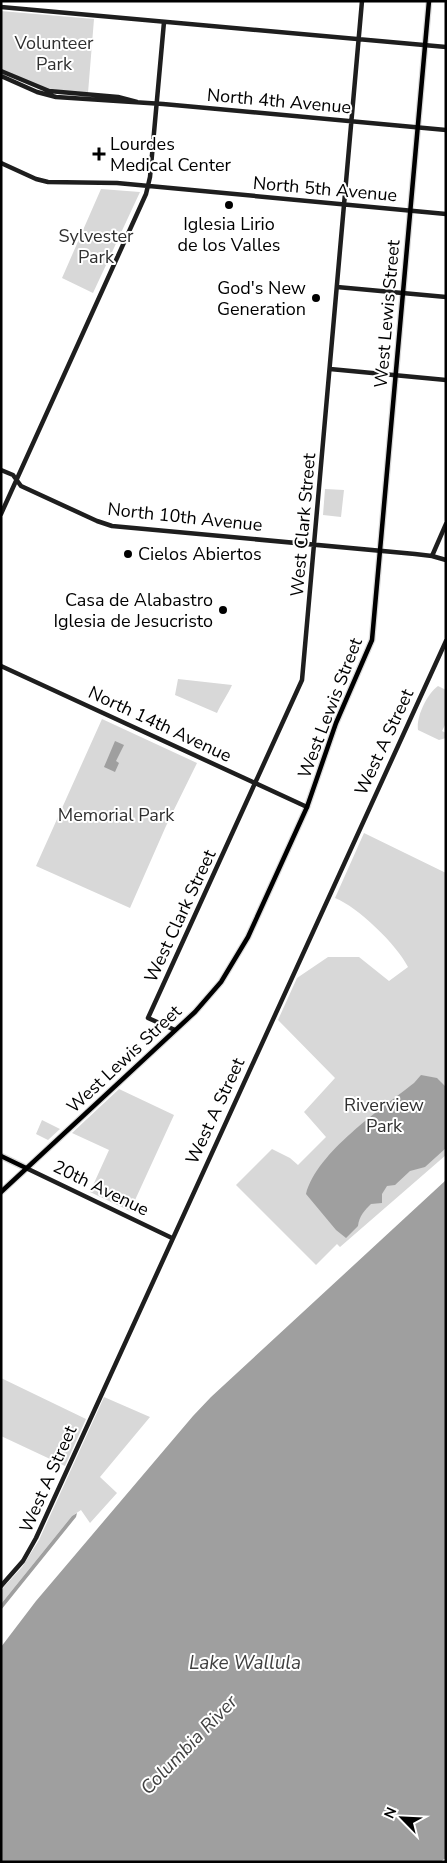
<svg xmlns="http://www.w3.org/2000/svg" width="447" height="1863" viewBox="0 0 447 1863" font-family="'Nunito Sans',sans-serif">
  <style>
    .green { fill: #d8d8d8 }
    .water { fill: #9f9f9f }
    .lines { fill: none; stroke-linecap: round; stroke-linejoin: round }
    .primary-casing { stroke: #dbdbdb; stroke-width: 7 }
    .secondary { stroke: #1e1e1e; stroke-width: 4.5 }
    .primary { stroke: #000; stroke-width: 4.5 }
    .poi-dot { fill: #000; stroke: #fff; stroke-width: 2 }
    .labels { text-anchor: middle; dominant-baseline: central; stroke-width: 4; stroke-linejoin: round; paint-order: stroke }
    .park-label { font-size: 18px; fill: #2f2f2f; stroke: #fff }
    .street-label { font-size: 18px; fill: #000; stroke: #fff }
    .poi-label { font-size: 18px; fill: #000; stroke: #fff; text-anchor: start }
    .water-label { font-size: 19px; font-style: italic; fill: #404040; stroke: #fff }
  </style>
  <rect width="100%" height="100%" fill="#fff"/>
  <path class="green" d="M1,11L94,19L88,93L46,89L1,69Z
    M101,189L140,192L93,293L62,278Z
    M325,489L344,490L341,517L323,515Z
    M178,679L232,685C227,696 222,702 217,713L175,695Z
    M438,686L446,690V723L442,731L446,733V738L439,740L418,730C416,717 427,694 438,686Z
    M102,719L197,763L166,826L130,908L36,866Z
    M364,833L446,873V1155L340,1247L337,1244L316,1265L236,1185L272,1149L290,1158L298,1165L326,1137L304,1112L335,1078L278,1020L297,978L328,957H359L389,981L408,967C397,945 358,907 335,898Z
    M119,1089L174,1115L130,1211L90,1192L109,1150L72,1133Z
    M42,1120L60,1129L48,1140L36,1134Z
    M1,1378L86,1419L65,1466L1,1436Z
    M104,1397L150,1417L100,1477L117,1493L90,1523L81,1510L72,1516L1,1604V1590L22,1567L39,1540Z"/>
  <path class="water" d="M115,741L124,745L116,761L119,763L115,772L104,767Z
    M421,1075L437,1078L446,1087V1148L425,1167L410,1171L395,1185L387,1186L382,1194V1203L371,1204C365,1210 359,1216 358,1226L346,1238L336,1230L306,1194C317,1152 380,1110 414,1083Z
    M446,1180V1858L440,1862H1V1647L36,1601L193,1416L211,1397Z
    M77,1513L76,1517L1,1610V1604L72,1516Z"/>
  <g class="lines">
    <defs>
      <path id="primary" d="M1,1156L26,1168
        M1,1192L195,1012L221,982L248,937L307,807L336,723L372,640L429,1"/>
    </defs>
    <use href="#primary" class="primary-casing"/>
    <path class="secondary" d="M1,7L446,47
      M1,71L49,91L118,97L137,102
      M1,76L37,92L56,97L163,104L446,130
      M1,163L36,179L48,182L117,183L446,214
      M337,287L446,297
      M330,369L446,380
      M1,470L13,475L21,486L97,521L112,526L415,554L432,556L446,560
      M1,514L146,194L150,177L164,22
      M432,556L446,524
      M1,666L307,807
      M175,1030L148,1018L302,680L362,1
      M26,1168L172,1238
      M1,1586L23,1561L36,1538L446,641"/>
    <use href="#primary" class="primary"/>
  </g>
  <g class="poi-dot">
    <path d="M96.5 146.5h5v5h5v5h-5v5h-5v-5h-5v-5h5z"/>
    <circle cx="229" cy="205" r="5"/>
    <circle cx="316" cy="298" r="5"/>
    <circle cx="128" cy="554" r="5"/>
    <circle cx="223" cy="610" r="5"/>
  </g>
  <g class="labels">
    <g class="park-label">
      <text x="54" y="43">Volunteer<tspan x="54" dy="21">Park</tspan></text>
      <text x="96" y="236">Sylvester<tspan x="96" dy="21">Park</tspan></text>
      <text x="116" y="815">Memorial Park</text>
      <text x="384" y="1105">Riverview<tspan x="384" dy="21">Park</tspan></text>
    </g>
    <g class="street-label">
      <text transform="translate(279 101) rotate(5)">North 4th Avenue</text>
      <text transform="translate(325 189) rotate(5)">North 5th Avenue</text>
      <text transform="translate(387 314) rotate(-85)">West Lewis Street</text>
      <text transform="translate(185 517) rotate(6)">North 10th Avenue</text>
      <text transform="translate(303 525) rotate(-85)">West Clark Street</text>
      <text transform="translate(330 708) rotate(-69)">West Lewis Street</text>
      <text transform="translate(160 724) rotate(25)">North 14th Avenue</text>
      <text transform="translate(384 742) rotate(-65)">West A Street</text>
      <text transform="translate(180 916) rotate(-65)">West Clark Street</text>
      <text transform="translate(124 1059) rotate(-43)">West Lewis Street</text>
      <text transform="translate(215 1111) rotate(-65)">West A Street</text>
      <text transform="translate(101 1188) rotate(26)">20th Avenue</text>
      <text transform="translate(48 1479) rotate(-66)">West A Street</text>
    </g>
    <g class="poi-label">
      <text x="110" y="144">Lourdes<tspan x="110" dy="21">Medical Center</tspan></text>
      <text x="229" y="224" text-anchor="middle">Iglesia Lirio<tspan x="229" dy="21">de los Valles</tspan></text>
      <text x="306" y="288" text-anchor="end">God's New<tspan x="306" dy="21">Generation</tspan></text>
      <text x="138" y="554">Cielos Abiertos</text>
      <text x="213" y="600" text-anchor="end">Casa de Alabastro<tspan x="213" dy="21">Iglesia de Jesucristo</tspan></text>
    </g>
    <g class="water-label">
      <text x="245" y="1663">Lake Wallula</text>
      <text transform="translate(189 1745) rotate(-46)">Columbia River</text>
    </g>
  </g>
  <rect width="447" height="1863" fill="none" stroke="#000000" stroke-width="5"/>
  <g transform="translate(402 1818) rotate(294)" stroke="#ffffff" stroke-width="4" paint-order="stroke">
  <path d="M0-4L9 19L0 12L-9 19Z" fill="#000000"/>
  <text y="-8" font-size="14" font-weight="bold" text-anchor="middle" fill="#000000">N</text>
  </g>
</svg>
